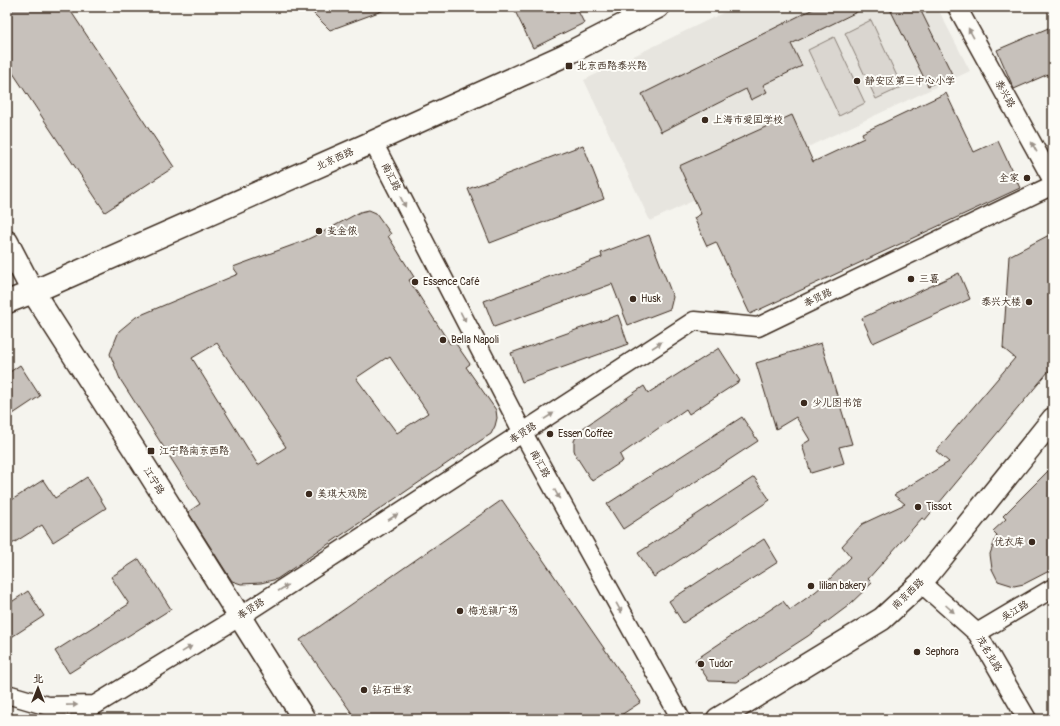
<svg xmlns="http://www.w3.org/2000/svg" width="1060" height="726" viewBox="0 0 1060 726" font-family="Pangolin,'LXGW WenKai TC',sans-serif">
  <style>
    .built { fill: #e7e5df }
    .green { fill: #dad6d0; stroke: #8a8077 }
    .building { fill: #c7c1bb; stroke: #3b2a1e; fill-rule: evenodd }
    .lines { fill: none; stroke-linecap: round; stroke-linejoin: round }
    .minor-casing { stroke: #3b2a1e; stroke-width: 21 }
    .major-casing { stroke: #3b2a1e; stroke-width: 25 }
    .minor { stroke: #fdfcf7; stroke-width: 18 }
    .major { stroke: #fdfcf7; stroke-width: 22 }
    .oneway { fill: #9c938a }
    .poi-dot { fill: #3b2a1e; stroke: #fdfcf7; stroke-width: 1.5 }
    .labels { text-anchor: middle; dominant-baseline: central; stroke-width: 4; stroke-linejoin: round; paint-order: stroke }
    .poi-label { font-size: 10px; fill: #3b2a1e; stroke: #fdfcf7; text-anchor: start }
    .street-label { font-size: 10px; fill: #3b2a1e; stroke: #fdfcf7 }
  </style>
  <rect width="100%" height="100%" fill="#f5f4ee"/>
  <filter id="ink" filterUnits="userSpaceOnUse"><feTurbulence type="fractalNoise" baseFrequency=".025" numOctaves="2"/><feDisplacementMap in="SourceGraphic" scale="8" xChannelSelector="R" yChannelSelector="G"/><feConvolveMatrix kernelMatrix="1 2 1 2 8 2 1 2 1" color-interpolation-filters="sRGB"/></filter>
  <g filter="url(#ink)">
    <path class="built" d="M735,7H937L970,71L650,221L584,80Z"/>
    <path class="green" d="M871,20L902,87L876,99L845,33Z
      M834,37L865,103L839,116L808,50Z"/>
    <path class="building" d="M7,7H68L174,167L105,212L7,64Z
      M307,7H387V9L330,30Z
      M513,7H576L584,23L533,48Z
      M817,7H867L791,44L802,66L763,85L767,92L751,100L746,89L661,132L642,94Z
      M889,7H919L952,74L928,86Z
      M1053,26V72L1014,89L997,50Z
      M946,93L974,152L998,141L1020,188L750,314L716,242L707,246L694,218L701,214L679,166L792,115L813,162L864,138L862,133Z
      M583,145L604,199L490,243L468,189Z
      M369,210L376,213L391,234L388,236L414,277L409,280L450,344L454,341L470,364L466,367L496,410L497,418L495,426L491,434L480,441L277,579L261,583L241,584L232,581L188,512L200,504L120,379L110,354L119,331L136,317L238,274L233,267L304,241L325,231L360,212ZM217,343L286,447L258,465L192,358ZM390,357L428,413L397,433L356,378L386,358L387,359Z
      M1053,233V366L925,520L922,518L868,579L872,583L848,606L808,636L737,682L709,681L695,660L783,601L790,610L815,592L827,582L851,557L842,546L862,524L905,504L894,495L949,462L936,451L1015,358L1003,348L1009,256Z
      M649,235L673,297L670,309L628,325L612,284L494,327L484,301L602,257L601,253Z
      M959,273L970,299L873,343L862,318Z
      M618,315L628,344L522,382L511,353Z
      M821,343L852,444L839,447L844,463L811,473L802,445L810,440L796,417L776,429L756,363Z
      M719,348L740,381L689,414L686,409L620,455L623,461L592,481L576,456L574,450V441L578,433L583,428L644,386L648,393Z
      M20,365L40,396L7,418V374Z
      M742,417L758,441L623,529L607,504Z
      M1053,466V569L1024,584L1014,586L998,581L992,569L990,554L997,535L993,531L1006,519L1003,516Z
      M87,477L106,508L53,542L42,525L7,547V503L43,480L55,498Z
      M754,477L770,500L654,577L638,553Z
      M502,500L641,702L615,719H356L300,640Z
      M764,539L778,562L683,623L669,601Z
      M139,559L171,609L69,673L55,651L129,604L111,577Z
      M28,591L44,616L7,640V605Z"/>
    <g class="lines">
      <defs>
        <path id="minor" d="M957,7L1053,181
          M373,142L523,433L681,719
          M921,583L977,633L1027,719
          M977,633L1053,588
          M7,694L48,706L95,705L239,617L694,321L758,327L1053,185"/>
        <path id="major" d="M7,242L33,292L141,460L304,719
          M7,302L33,292L373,142L563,56L658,7
          M718,719L882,619L921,583L1053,419"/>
      </defs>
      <use href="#minor" class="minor-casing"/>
      <use href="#major" class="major-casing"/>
      <use href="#minor" class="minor"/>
      <use href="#major" class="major"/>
    </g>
    <defs><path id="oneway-solid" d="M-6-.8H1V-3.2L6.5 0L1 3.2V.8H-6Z"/></defs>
    <g class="oneway">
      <use href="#oneway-solid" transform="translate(971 33) rotate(-119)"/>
      <use href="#oneway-solid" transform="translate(1034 147) rotate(-119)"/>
      <use href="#oneway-solid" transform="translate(403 202) rotate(63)"/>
      <use href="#oneway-solid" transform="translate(463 317) rotate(63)"/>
      <use href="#oneway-solid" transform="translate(657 345) rotate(-33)"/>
      <use href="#oneway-solid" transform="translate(549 416) rotate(-33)"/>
      <use href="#oneway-solid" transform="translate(557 494) rotate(61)"/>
      <use href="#oneway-solid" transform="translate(393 517) rotate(-33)"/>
      <use href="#oneway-solid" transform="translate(283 588) rotate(-33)"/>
      <use href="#oneway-solid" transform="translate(619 608) rotate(61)"/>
      <use href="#oneway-solid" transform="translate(950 609) rotate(42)"/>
      <use href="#oneway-solid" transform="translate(187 649) rotate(-31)"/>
      <use href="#oneway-solid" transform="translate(72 705) rotate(-1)"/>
    </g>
  </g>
  <g class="poi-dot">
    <rect x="565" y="62" width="8" height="8" rx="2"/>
    <circle cx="857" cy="81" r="4"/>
    <circle cx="705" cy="120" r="4"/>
    <circle cx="1027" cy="178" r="4"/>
    <circle cx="319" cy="231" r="4"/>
    <circle cx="911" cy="279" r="4"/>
    <circle cx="415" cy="282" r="4"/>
    <circle cx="633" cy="299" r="4"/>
    <circle cx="1029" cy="302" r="4"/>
    <circle cx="443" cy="340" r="4"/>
    <circle cx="804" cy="403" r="4"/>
    <circle cx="550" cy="434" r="4"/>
    <rect x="147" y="447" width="8" height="8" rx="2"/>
    <circle cx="309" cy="494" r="4"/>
    <circle cx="918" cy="507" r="4"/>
    <circle cx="1032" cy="542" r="4"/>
    <circle cx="811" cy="586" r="4"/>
    <circle cx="460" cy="611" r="4"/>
    <circle cx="917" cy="652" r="4"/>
    <circle cx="701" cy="664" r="4"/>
    <circle cx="364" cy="690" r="4"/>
  </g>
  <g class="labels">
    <g class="poi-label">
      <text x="577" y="66">北京西路泰兴路</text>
      <text x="865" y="81">静安区第三中心小学</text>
      <text x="713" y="120">上海市爱国学校</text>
      <text x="1019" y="178" text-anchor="end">全家</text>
      <text x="327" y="231">麦金侬</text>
      <text x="919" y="279">三喜</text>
      <text x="423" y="282">Essence Café</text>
      <text x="641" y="299">Husk</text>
      <text x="1021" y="302" text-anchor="end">泰兴大楼</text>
      <text x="451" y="340">Bella Napoli</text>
      <text x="812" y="403">少儿图书馆</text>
      <text x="558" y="434">Essen Coffee</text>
      <text x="159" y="451">江宁路南京西路</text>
      <text x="317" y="494">美琪大戏院</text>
      <text x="926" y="507">Tissot</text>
      <text x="1024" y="542" text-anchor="end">优衣库</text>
      <text x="819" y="586">lilian bakery</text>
      <text x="468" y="611">梅龙镇广场</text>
      <text x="925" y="652">Sephora</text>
      <text x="709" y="664">Tudor</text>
      <text x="372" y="690">钻石世家</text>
    </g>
    <g class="street-label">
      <text transform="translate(1005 94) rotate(61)">泰兴路</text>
      <text transform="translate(335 159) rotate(-24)">北京西路</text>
      <text transform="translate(391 177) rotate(63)">南汇路</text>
      <text transform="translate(818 298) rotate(-26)">奉贤路</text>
      <text transform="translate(523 433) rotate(-33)">奉贤路</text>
      <text transform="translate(540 464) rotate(61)">南汇路</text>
      <text transform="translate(154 481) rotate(58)">江宁路</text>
      <text transform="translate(908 594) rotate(-44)">南京西路</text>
      <text transform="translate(251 609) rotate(-33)">奉贤路</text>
      <text transform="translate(1015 611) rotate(-31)">吴江路</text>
      <text transform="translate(989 654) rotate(59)">茂名北路</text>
    </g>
  </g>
  <rect width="1060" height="726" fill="none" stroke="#fdfcf7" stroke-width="24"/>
  <rect x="12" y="12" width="1036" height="702" fill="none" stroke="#3b2a1e" stroke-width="1.5" filter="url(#ink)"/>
  <g transform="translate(38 688)" stroke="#fdfcf7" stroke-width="3" paint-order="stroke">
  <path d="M0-3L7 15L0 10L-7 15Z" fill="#3b2a1e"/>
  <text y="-6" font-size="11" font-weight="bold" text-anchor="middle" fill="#3b2a1e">北</text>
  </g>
</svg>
